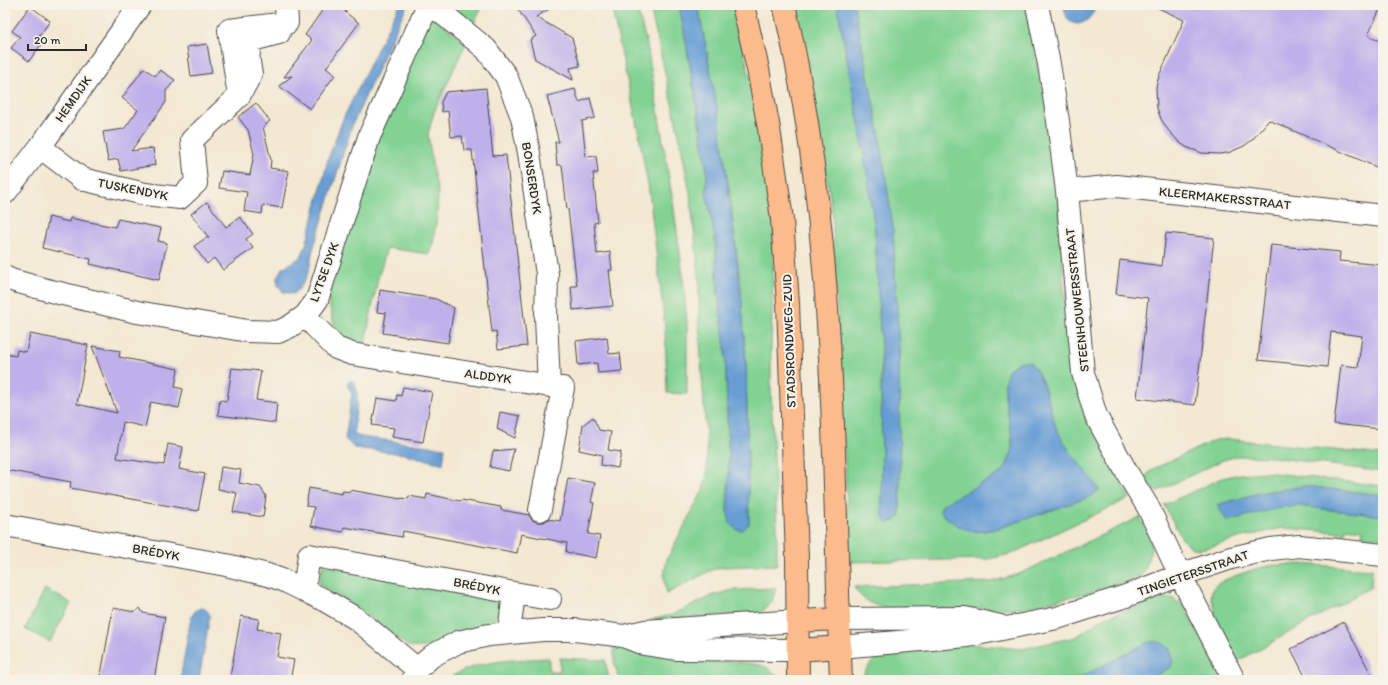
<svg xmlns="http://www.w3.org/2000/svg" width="1388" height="685" viewBox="0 0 1388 685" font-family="Itim,sans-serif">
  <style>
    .green { fill: #81d293; stroke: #567e5f; fill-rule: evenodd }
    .water { fill: #679dd4; stroke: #496480 }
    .building { fill: #bfafea }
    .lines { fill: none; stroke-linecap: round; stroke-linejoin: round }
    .minor-casing { stroke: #494744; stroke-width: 24 }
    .major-casing { stroke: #494744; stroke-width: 24 }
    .minor { stroke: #fff; stroke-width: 22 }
    .major { stroke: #fbbb8c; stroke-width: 22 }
    .labels { text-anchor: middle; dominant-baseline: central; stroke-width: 4; stroke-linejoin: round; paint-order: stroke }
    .street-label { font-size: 13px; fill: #2b2b2b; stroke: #f7f3e8 }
  </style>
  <rect width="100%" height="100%" fill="#f7f3e8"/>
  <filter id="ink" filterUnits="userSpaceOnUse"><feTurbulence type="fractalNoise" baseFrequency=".025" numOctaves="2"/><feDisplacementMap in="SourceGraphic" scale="8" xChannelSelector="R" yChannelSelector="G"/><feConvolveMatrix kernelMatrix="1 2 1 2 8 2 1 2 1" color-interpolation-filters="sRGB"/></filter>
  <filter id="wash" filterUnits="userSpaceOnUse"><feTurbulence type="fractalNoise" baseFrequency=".012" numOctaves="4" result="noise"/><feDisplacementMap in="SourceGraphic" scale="16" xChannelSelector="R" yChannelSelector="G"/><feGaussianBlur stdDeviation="0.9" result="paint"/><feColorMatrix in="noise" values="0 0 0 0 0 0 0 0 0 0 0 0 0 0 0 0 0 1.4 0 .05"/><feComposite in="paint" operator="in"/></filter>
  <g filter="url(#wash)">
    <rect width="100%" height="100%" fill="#f3e8d2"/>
    <path class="green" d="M449,5H483L473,26Z
      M611,5H636L647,45L673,202L683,276L687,322V394L667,393L665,327L649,191L639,135Z
      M649,5H679L682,17L707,171L706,192L715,238L718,292L725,346L729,471L727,511L743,530L749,524L746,364L741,291L729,187L707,53L698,5H733L753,91L773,212L774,246L771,346V394L777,527V565L723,567L712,570L666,594L664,576L667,559L703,490L707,472V446L702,377L699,324V276L690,193L679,135L657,37Z
      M794,5H837L862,140L875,229L881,349L882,512L895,521L900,516L899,349L893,228L880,137L854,5H1025L1046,106L1059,191L1064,289L1073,357L1102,445L1130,498L1011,554L988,559L850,562L832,211L823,153ZM1019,362L1055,425L1061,441L1073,457L1000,528L985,531H970L992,478L1001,473L1007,464L1012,453V438L1005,397V381L1009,369Z
      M431,14L466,43L434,112L428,134L433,170L438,191L437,216L433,243L429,254L387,248L378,278L365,344L354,343L340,335L334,324L328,300L368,160Z
      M1229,439L1383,455V472L1272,457L1238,456L1223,460L1156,492L1144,479L1151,470L1215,440Z
      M1265,472L1383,486V495L1304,486L1259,493L1218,505L1279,508L1298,506L1383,516V538L1362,536L1363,530L1346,528L1345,533L1283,528L1242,537L1210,547L1200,549L1192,548L1182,539L1164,505L1222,478L1241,474Z
      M1140,517C1154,541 1155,551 1141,576L1120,584L1090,592L1025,608L887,609C873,605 862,601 854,587L991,582L1019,574Z
      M1300,564L1372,569L1371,587L1238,661L1210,615L1216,612C1213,604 1209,596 1213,588C1219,579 1258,568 1268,566C1279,564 1289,565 1300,564Z
      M323,565L500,599L496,624L429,646C420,648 414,648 406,645L358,608L319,585Z
      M776,588L772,602L761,613L650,620L672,615L714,595L733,590Z
      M45,589L71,603L50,642L25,629Z
      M1172,598L1184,606L1223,680H1147L1161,673L1147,643L1075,680H861C866,669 871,661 881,654L971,644L1021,649L1076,637L1104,618L1157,599Z
      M614,646L645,653L703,662H738L760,665L768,668L782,680H619L614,661Z
      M549,658V671H560V658L605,660L609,680H447C475,659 515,660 549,658Z"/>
    <path class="water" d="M399,5H407L352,126L312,253C310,270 307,282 294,294L283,292L278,285L277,278L282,268L301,257L307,242L328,159L343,119Z
      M679,5H698L720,123L741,291L746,364L749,524L743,530H737L730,523L727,511L729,471L725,346L718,292L715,238L706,192L707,171L696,97Z
      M837,5H854L880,137L893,228L899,349L900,516L895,521L887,523L884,520L882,512L881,349L875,229L862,140Z
      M1063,5H1096C1095,15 1082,29 1071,22C1066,19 1065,11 1063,5Z
      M1019,362H1030C1044,376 1049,405 1055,424C1064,450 1085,467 1099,490L1095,494L1090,497L1000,528C982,532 970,534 954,523C948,519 944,517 940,511L943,504L1001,473L1007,464L1012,453V438L1005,397V381L1009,369Z
      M349,381H353C364,398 351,416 355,435L362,437L445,448L443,464L404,454L354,448L345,439L352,393L347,385Z
      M1304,486L1383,495V516L1298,506L1279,508L1227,521L1217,505L1259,493Z
      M200,608C206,608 208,611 210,616L199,680H180L191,617L196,610Z
      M1156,641C1170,645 1175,653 1171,667L1147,680H1075L1147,643Z"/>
    <g id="blocks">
      <path class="building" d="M326,5H350L345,12L359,23L326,68L335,75L310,109L279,86L292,76L284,77L312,40L305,35Z
        M515,5H555L536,17L572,38L580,66L570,68L573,80L535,59L530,40L536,36Z
        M1152,5H1382L1368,35L1383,42V170L1269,120L1252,140L1244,146L1228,153L1219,154L1202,153L1186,147L1179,142L1168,130L1161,119L1157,108L1156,87L1159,76L1184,20Z
        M30,6L50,21L37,39L42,43L29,61L11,48L20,37L12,31Z
        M207,44L212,73L191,76L187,47Z
        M144,68L155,76L160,70L175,80L166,91V102L131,151L153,148L155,165L121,171L118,159L108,161L103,132L124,129L138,110L122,98Z
        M486,88L493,156L506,155L527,346L498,349L496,331L492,332L472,150H464L462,136L451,137L448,111L442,112L441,102L446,92Z
        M575,89L579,102L590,98L595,118L582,121L586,157L596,156L598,173H593L598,222L594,223L597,254L610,252L612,270H609L613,306L573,310L571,286H577L568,209H567L562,165H557L555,142H559L547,96Z
        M256,103L270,121L263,127L271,160L270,168L289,171L282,208L263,205L262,214L244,211L247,192L219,188L222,171L250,175L254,154L248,130L238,117Z
        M207,202L226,227L240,217L253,234L246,239L253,248L223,270L214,258L207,264L194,246L206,238H209L191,214Z
        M49,217L69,222L70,218L115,227L118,219L161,228L158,241L167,243L159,280L90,264L91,259L42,248Z
        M1166,233L1214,238L1195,405L1137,398L1148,298L1116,294L1120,260L1162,266Z
        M1271,245L1340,252L1339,261L1383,265V410L1381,429L1334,424L1341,365L1358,367L1362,336L1331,332L1327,367L1258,360Z
        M380,290L436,299L454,308L448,343L383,333L386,313L377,312Z
        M30,334L88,345L77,404L117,413L92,346L120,351L119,357L178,369L175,387L183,389L179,408L151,402L145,427L123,422L117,458L164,465L168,444L183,447L179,469L205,474L198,511L70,488L71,482L5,470V354L16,356L17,350L26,352Z
        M607,337L609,354L620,353L622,371L598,373L597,363L578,365L576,341Z
        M232,368L261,371L256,400L277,403L275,423L218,415L220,400L227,401Z
        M403,387L432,392L423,442L392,437L394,428L372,425L377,398L396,401L397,395L401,396Z
        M500,412L520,416L515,438L497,429Z
        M593,417L599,430L611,432L608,450L621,452L618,468L601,465L602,455L579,450L583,425Z
        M514,449L509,471L490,467L493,451Z
        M221,467L241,470L239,483L260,487L266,496L263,517L233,512L237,493L218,489Z
        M568,478L595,483L591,502L594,503L588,534L600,536L596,558L566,552L567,543L521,534L517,553L403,531L402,537L344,527L343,532L311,526L314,507L306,506L309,488L342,494L343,491L350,492V490L401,499V498L408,499L409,496L426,499L427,494L460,501L461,500L501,507V510L529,515L532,520L537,522H544L548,519L560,521Z
        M113,608L135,612L140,608L143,613L165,617L154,680H100Z
        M241,616L259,619L257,629L281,633L277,657L294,660L290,680H248L230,677Z
        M1344,622L1374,680H1307L1291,649Z"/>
    </g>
  </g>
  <g filter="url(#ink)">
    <use href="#blocks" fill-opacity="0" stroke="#494744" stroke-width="1"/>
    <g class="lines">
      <defs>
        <path id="minor" d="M432,5L486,49L506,76L522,117L529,153L547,274L546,317L549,386
          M1037,5L1049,64L1058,121L1067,191L1083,373L1096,416L1126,471L1148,507L1180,575L1234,680
          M239,96L251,74C249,62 246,52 253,40L279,33
          M40,147L82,179L145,194L180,198L196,183L192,140L239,96L229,30L287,23L286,5
          M1067,191L1117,186L1383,216
          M5,193L40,147L140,5
          M5,277L11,280L51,291L137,312L248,331L278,332L289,327L305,316L317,300L369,137L428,5
          M305,316L336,348L352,354L563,388L540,510
          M5,525L226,565L268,575L285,581L324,600L355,618L369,629L417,669
          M304,590L309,555L514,593L509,633
          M514,593L550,599
          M839,619L965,618L1000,626
          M628,635L645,631L798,621
          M840,647L967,636L1057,618L1126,596L1180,575L1231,558L1271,549L1299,546L1383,555
          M412,680L417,669L432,656L458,642L489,635L543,630H575L608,634L623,636L644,644L676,649L798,650"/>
        <path id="major" d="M743,5L758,69L769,129L782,219L788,303L797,558L798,680
          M784,5C837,227 832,454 841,680
          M798,621L839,619
          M798,650L840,647"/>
      </defs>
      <use href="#minor" class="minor-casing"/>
      <use href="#major" class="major-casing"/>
      <use href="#minor" class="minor"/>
      <use href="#major" class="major"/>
    </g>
  </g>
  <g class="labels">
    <g class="street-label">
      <text transform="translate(73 99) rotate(-55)">HEMDIJK</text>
      <text transform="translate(532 178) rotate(81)">BONSERDYK</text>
      <text transform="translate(133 189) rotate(11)">TUSKENDYK</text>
      <text transform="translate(1225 198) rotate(6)">KLEERMAKERSSTRAAT</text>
      <text transform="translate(324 272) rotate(-70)">LYTSE DYK</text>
      <text transform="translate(1077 300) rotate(-96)">STEENHOUWERSSTRAAT</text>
      <text transform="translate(789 341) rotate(-92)">STADSRONDWEG-ZUID</text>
      <text transform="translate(488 376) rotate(8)">ALDDYK</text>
      <text transform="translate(156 552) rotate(10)">BRÉDYK</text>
      <text transform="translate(1193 573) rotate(-19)">TINGIETERSSTRAAT</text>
      <text transform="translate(477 586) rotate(11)">BRÉDYK</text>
    </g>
  </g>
  <rect width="1388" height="685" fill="none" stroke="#f7f3e8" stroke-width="20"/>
  <path d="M28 44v6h58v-6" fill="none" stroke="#2b2b2b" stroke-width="2"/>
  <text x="34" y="44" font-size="12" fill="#2b2b2b" stroke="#f7f3e8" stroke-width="3" paint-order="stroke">20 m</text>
</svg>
